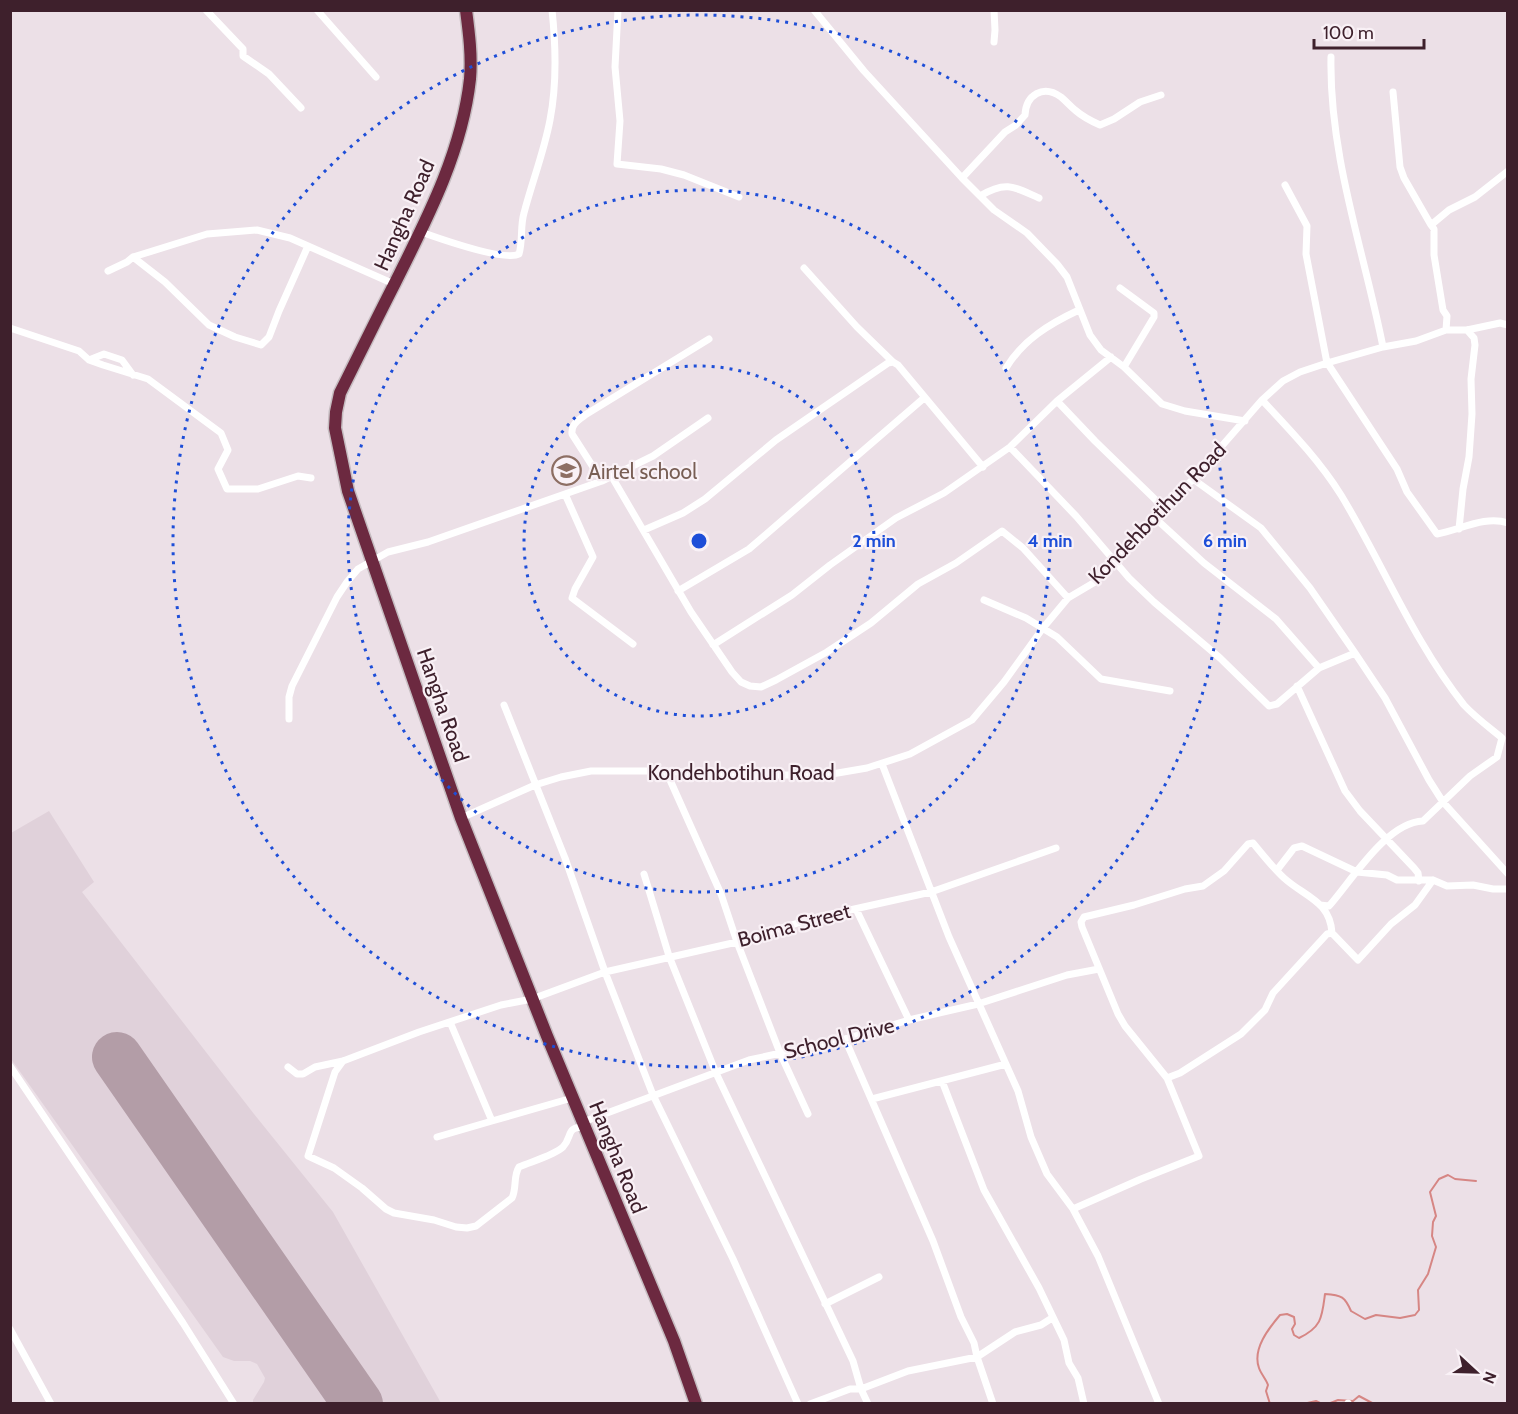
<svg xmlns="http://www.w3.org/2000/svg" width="1518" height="1414" viewBox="0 0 1518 1414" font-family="Cabin,sans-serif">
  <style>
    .built { fill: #e0d1da }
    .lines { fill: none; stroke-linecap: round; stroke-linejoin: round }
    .stream { stroke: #d68684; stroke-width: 2 }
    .runway { stroke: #b39da7; stroke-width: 50 }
    .highway-casing { stroke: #c5bcc0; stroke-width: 15 }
    .street { stroke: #fff; stroke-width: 7 }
    .highway { stroke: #6c2940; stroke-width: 12 }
    .ring { fill: none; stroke: #1d4ed8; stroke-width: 3; stroke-dasharray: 3 6 }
    .labels { text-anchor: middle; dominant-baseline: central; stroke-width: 4.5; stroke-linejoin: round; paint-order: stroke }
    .street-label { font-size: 21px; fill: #3e202c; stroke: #f9f1f6 }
    .education-label { font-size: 21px; fill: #785e54; stroke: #f9f1f6; text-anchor: start }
    .centre { fill: #1d4ed8; stroke: #f9f1f6; stroke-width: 3 }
    .ring-label { font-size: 18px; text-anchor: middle; font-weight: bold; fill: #1d4ed8; stroke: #f9f1f6; stroke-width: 4.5; stroke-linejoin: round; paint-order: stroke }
  </style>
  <rect width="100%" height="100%" fill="#ece0e7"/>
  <path class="built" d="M49,811L94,882L82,892L254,1114L333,1212L441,1403H253V1400L264,1382L265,1378L257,1364L250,1361H234L223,1357L11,1059V833Z"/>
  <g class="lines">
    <path class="stream" d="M1270,1404L1266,1391L1268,1385C1266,1379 1261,1374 1259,1368C1252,1349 1269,1328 1280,1315L1287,1314L1294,1317L1295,1324L1292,1329L1294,1335L1299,1338C1322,1327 1322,1317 1325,1294C1342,1295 1345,1297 1351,1311L1365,1319L1376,1315L1400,1318L1415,1315L1419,1310L1418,1290L1428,1274L1436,1247L1432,1236L1433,1222L1436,1216L1430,1192L1439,1179L1448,1175L1455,1179L1476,1181
      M1303,1404L1316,1401L1322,1404
      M1328,1404L1338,1400L1353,1401L1359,1396L1374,1404"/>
    <path class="runway" d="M117,1057L358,1404"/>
    <defs>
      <path id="highway" d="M466,10C469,33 472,56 470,79C462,152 427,219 395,283C376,320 358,357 340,393L336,412L335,428L348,491L461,818L547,1036L674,1341L696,1404"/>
    </defs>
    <use href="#highway" class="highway-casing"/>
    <path class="street" d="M206,10L243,49V56L269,74L301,108
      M317,10L376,77
      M618,10L615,67L620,121L617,164L661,169L684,175L739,197
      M814,10L864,71L962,178L994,210L1027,233L1057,264L1067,277L1090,335L1101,350L1124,367L1162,404L1185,411L1245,421
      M994,10L995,30L994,42
      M1331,57C1329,156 1364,251 1383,347
      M1393,92L1400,167L1404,178L1431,225
      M962,178L1005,132L1016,125L1025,115C1026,95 1043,84 1061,97C1066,101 1070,106 1075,110C1083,117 1091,121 1100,125L1114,119L1140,102L1161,95
      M1285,185L1307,226L1306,254L1327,363
      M980,196C1005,181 1013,186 1039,198
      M421,232C438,238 505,262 519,254C523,241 520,226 524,213C532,182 544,152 550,120C557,84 556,47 552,10
      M133,257L165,282L209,325L235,337L261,345L269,337L279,311L308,246
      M804,268L857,327L893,362L898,365L983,467
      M108,271L127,262L133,257L207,234L257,230L290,238L394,284
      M1120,288L1154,313V317L1124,367
      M10,328L79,351L89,360L103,365L148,379L221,433L228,450L218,469L227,489H258L298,476L311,478
      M1446,330L1447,316L1443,310L1434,255V229L1431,225L1449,210L1475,197L1508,171
      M89,360L104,354L122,360L133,375
      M1328,364L1397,469L1407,492L1437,534C1460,530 1485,515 1508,523
      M1006,368C1023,340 1049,324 1079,310
      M1262,400C1290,430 1319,460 1341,495C1383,564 1413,641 1464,705C1475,717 1490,728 1502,738L1497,757L1470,776L1423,821C1387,822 1352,880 1329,906L1320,905
      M1057,401L1095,441L1164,508
      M1010,447L1076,516L1129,578L1154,602L1220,658L1269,706L1277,704L1319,668L1355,653
      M612,477L691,612L732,672L741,682L750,686L761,687L776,680L827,652L871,623L918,584L956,563L1002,531L1023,548L1068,598
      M1193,479L1261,528L1310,588L1355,653L1385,698L1429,780L1443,802L1508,874
      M602,481L572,434C571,424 578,421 585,415L709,339
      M565,494L593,557L575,589L572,598L633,644
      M1155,518L1204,563L1276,619L1319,668
      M1459,529L1463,489L1469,457L1472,414L1471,379L1475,345L1474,338L1467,330
      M644,530L683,513L705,499L776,440L888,363L893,362
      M678,591L749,549L924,398
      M984,600L1026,618L1057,637L1101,679L1170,691
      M713,645L792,595L830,565L896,518L944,493L1010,447L1057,401L1111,357
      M1297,686L1345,791L1360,811L1414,868L1418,873L1419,881
      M504,705L565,858L605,972L653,1095L733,1259L798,1404
      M289,719V697L292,686L337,597L347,582L358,569L388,552L428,542L602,481L653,456L708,418
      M882,764L949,937L1018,1091L1031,1137L1047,1174L1073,1209L1098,1256L1159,1404
      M666,771L721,894L737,942L780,1053L808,1114
      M461,818L535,785L561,777L591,771H666L723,775H826L867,768L910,754L972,720L1004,682L1043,628L1068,598L1095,582L1193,479L1262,400L1283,381L1300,372L1327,363L1383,347L1416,341L1446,330H1467L1500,323L1508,325
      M1277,870L1294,848L1302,846L1357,872L1387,875L1397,880H1433L1447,886L1473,885L1493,889H1508
      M644,874L669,956L716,1073L853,1361L861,1389L868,1404
      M856,909L909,1020
      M845,1039L933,1241L961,1317L974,1343L977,1357L993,1404
      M343,1061L335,1072L308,1156L334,1168L362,1188L386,1209L394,1213L434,1220L456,1227L467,1228L476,1226L512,1198C517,1188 513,1176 519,1167C530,1162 555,1155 563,1147C573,1136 565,1127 585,1127
      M10,1066L183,1323L234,1404
      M288,1067L297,1074H303L315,1067L343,1061L419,1032L501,1005L532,999L605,972L737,942L814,918L931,892L1056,848
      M1167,1078L1180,1073L1241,1034L1265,1010L1273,993L1327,934L1332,933
      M942,1081L984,1190L1039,1288L1064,1340L1069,1363L1078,1378L1084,1404
      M872,1099L1006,1064
      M492,1121L572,1098
      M583,1122L749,1060L845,1039L909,1020L978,1004L1067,975L1099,969
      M437,1137L492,1121L450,1022
      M1073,1209L1141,1179L1199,1156L1167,1078L1125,1026L1118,1014L1082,927L1081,922L1084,917L1134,905L1185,889L1203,886L1224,871L1248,844L1253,843C1263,855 1273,868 1284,878C1305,897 1330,901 1332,933L1358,960L1391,924L1415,905L1433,880
      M825,1304L879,1277
      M10,1329L51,1404
      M1348,1403V1404
      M810,1404L850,1389H861L908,1371L977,1357L1015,1332L1041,1325L1052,1318"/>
    <use href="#highway" class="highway"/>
  </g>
  <g class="ring">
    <circle cx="699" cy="541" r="175"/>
    <circle cx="699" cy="541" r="351"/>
    <circle cx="699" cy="541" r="526"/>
  </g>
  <defs>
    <symbol id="school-ring" viewBox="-11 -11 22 22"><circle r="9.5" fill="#f9f1f6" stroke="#8d6e63" stroke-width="1.5"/><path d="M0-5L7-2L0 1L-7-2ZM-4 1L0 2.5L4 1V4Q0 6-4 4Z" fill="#8d6e63"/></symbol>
  </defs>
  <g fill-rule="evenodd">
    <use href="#school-ring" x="550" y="454" width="33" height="33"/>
  </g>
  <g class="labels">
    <g class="street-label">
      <text transform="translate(404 215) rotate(-66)">Hangha Road</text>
      <text transform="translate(1157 513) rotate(-46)">Kondehbotihun Road</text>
      <text transform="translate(443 705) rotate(71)">Hangha Road</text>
      <text x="741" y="772">Kondehbotihun Road</text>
      <text transform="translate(794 925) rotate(-15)">Boima Street</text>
      <text transform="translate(839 1038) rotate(-14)">School Drive</text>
      <text transform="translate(618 1157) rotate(68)">Hangha Road</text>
    </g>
    <g class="education-label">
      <text x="588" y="471">Airtel school</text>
    </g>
  </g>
  <circle cx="699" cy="541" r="9" class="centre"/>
  <g class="ring-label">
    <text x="874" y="547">2 min</text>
    <text x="1050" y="547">4 min</text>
    <text x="1225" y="547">6 min</text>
  </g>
  <rect width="1518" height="1414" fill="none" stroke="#3e202c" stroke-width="24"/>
  <g transform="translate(1476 1372) rotate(112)" stroke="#f9f1f6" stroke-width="4.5" paint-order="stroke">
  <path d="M0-4.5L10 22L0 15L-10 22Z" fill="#3e202c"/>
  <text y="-9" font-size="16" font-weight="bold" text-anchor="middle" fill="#3e202c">N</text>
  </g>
  <path d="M1314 39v9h110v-9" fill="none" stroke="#3e202c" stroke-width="3"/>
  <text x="1323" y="39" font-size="18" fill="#3e202c" stroke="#f9f1f6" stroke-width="4.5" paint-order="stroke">100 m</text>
</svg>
